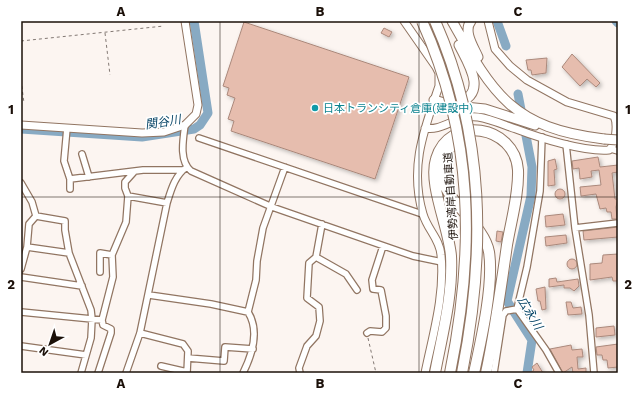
<svg xmlns="http://www.w3.org/2000/svg" width="639" height="394" viewBox="0 0 639 394" font-family="'Work Sans','Noto Sans JP',sans-serif">
  <style>
    .lines { fill: none; stroke-linecap: round; stroke-linejoin: round }
    .river { stroke: #88aac3; stroke-width: 9 }
    .building { fill: #e6bdae; stroke: #ab897c; filter: url(#shadow) }
    .minor-casing { stroke: #917562; stroke-width: 8 }
    .tertiary-casing { stroke: #917562; stroke-width: 9 }
    .trunk-casing { stroke: #917562; stroke-width: 11 }
    .motorway-casing { stroke: #917562; stroke-width: 12 }
    .path { stroke: #827873; stroke-width: 1; stroke-dasharray: 3 3; stroke-linecap: butt }
    .minor { stroke: #fff; stroke-width: 5.5 }
    .tertiary { stroke: #fff; stroke-width: 7 }
    .trunk { stroke: #fff; stroke-width: 9 }
    .motorway { stroke: #fff; stroke-width: 10 }
    .trunk-bridge-casing { stroke: #917562; stroke-width: 11; stroke-linecap: butt }
    .motorway-bridge-casing { stroke: #917562; stroke-width: 12; stroke-linecap: butt }
    .trunk-bridge { stroke: #fff; stroke-width: 9 }
    .motorway-bridge { stroke: #fff; stroke-width: 10 }
    .grid { fill: none; stroke: #1b1009; stroke-width: 1; stroke-opacity: 0.55 }
    .culture-dot { fill: #0f9aa8; stroke: #fff; stroke-width: 1.5 }
    .labels { text-anchor: middle; dominant-baseline: central; stroke-width: 3.5; stroke-linejoin: round; paint-order: stroke }
    .culture-label { font-size: 11px; fill: #0d838f; stroke: #fff; text-anchor: start }
    .street-label { font-size: 11px; fill: #1b1009; stroke: #fff }
    .water-label { font-size: 12px; font-style: italic; fill: #054365; stroke: #fff }
    .neatline { fill: none; stroke: #1b1009; stroke-width: 1.5 }
    .grid-label { font-size: 13px; text-anchor: middle; font-weight: bold; fill: #1b1009 }
  </style>
  <defs>
    <filter id="shadow"><feDropShadow dx="2" dy="2" stdDeviation="2" flood-color="#0004"/></filter>
  </defs>
  <rect width="100%" height="100%" fill="#fcf5f1"/>
  <g class="lines">
    <path class="river" d="M497,21L506,46
      M616,21L618,23
      M518,94L532,167L531,196L507,301L532,340L527,373
      M21,129L142,137L194,129L200,125L208,113L194,21"/>
  </g>
  <path class="building" d="M244,22L409,77L375,179L231,131L234,121L228,119L235,98L227,95L229,88L223,86Z
    M384,28L392,32L389,37L381,33Z
    M572,54L600,83L596,87L587,79L580,86L562,67Z
    M547,58L546,73L532,75L531,70H528L526,60Z
    M598,157L600,167L618,165V172L612,173L615,199H618L616,207L617,219H612L611,212H607L606,208L600,209L596,194L581,196L580,187L601,185L599,170L591,171L592,177L580,179L579,168L573,169L572,161Z
    M555,159L557,169L554,170L555,185L548,186V161Z
    M555 194a5 5 0 1 1 10 0a5 5 0 1 1-10 0Z
    M563,214L565,225L546,227L545,216Z
    M618,227V237L584,240L583,231Z
    M497,231L503,232L501,242L496,241Z
    M566,235L567,243L546,246L545,237Z
    M618,254V281H613L612,277L590,280V264L602,263L603,255Z
    M567 264a5 5 0 1 1 10 0a5 5 0 1 1-10 0Z
    M556,278L557,282L578,279L579,286L574,291L570,288H564V285L549,287V279Z
    M545,287L546,309L542,310L540,301H538L536,289Z
    M566,302H571L573,308L581,307L582,314L568,315Z
    M614,326L615,335L596,337V328Z
    M618,344V367L608,368L607,360H603L602,355H597L596,347Z
    M571,345L572,350L582,349L583,357H577L578,369L586,368V373H573L572,367L563,373L550,349Z
    M537,363L543,373H530L534,370L532,367Z"/>
  <g class="lines">
    <defs>
      <path id="minor" d="M185,125C183,140 179,161 191,171L272,207L413,256L442,262
        M67,128L64,161L70,179V189
        M542,137L540,191L527,267L517,309L546,350L559,373
        M199,138L422,214
        M566,144L575,228L589,315L594,373
        M611,149L618,151
        M82,154L89,177
        M70,179L143,170H183
        M21,183L32,202L36,216
        M128,196L167,203
        M36,216L65,221V230L69,253L91,310L92,319L91,338L81,373
        M575,228L618,223
        M27,247L69,253
        M316,257L346,274L357,290
        M21,269L27,247L29,224L36,216
        M100,272V253L112,255
        M21,277L82,286
        M149,295L211,304L248,312C260,331 252,355 243,373
        M21,312L102,320
        M248,312L256,280L257,261L263,228L285,167
        M140,333L183,344L188,351L187,373
        M367,333L370,331L382,332L386,328V316L381,290L373,289L372,280L383,246
        M21,346L86,355
        M188,358L224,361L225,347L253,349
        M161,366L187,372
        M98,373L111,333V329L103,325L102,320L113,277L112,255L126,222L128,196L125,188V182L134,172
        M126,373L140,333L167,203C171,190 175,175 187,167
        M300,373L299,368L307,346L316,336L320,321L319,307L307,298L309,263L316,257L322,224
        M494,373L503,315L506,311L517,309"/>
      <path id="tertiary" d="M404,21L436,67L439,73V86C424,130 409,167 423,214C427,229 440,239 441,255C445,295 433,334 425,373
        M21,125L142,133L164,132L185,125L196,114L198,105L185,21
        M425,128C442,132 457,114 478,117C491,119 504,125 516,129C540,138 584,152 609,150C616,144 618,124 614,116L567,102L527,80L510,66L495,49L488,21"/>
      <path id="trunk" d="M452,21C494,96 513,128 604,139
        M471,21C463,31 473,46 478,57
        M434,100L455,106L485,109L535,125
        M457,103C489,94 468,63 459,45"/>
      <path id="motorway" d="M462,138C454,143 447,149 444,158C429,195 483,218 489,252C494,284 481,341 474,373
        M435,373C442,335 453,296 451,256C449,228 428,184 436,159C449,114 515,125 518,170C519,194 511,221 507,245C501,287 495,331 486,373"/>
    </defs>
    <use href="#minor" class="minor-casing"/>
    <use href="#tertiary" class="tertiary-casing"/>
    <use href="#trunk" class="trunk-casing"/>
    <use href="#motorway" class="motorway-casing"/>
    <path class="path" d="M105,33L110,75
      M21,41L164,26
      M21,80L24,103
      M368,338L376,373"/>
    <use href="#minor" class="minor"/>
    <use href="#tertiary" class="tertiary"/>
    <use href="#trunk" class="trunk"/>
    <use href="#motorway" class="motorway"/>
    <defs>
      <path id="trunk-bridge" d="M604,139L618,140"/>
      <path id="motorway-bridge" d="M422,21C474,136 475,251 450,373
        M435,21C485,134 486,253 462,373"/>
    </defs>
    <use href="#trunk-bridge" class="trunk-bridge-casing"/>
    <use href="#motorway-bridge" class="motorway-bridge-casing"/>
    <use href="#trunk-bridge" class="trunk-bridge"/>
    <use href="#motorway-bridge" class="motorway-bridge"/>
  </g>
  <path class="grid" d="M220,21V373M419,21V373M21,197H618"/>
  <circle class="culture-dot" cx="315" cy="108" r="4"/>
  <g class="labels">
    <g class="culture-label">
      <text x="323" y="108">日本トランシティ倉庫(建設中)</text>
    </g>
    <g class="street-label">
      <text transform="translate(451 196) rotate(-94)">伊勢湾岸自動車道</text>
    </g>
    <g class="water-label">
      <text transform="translate(163 122) rotate(-9)">関谷川</text>
      <text transform="translate(530 313) rotate(59)">広永川</text>
    </g>
  </g>
  <rect width="639" height="394" fill="none" stroke="#ffffff" stroke-width="44"/>
  <g transform="translate(50 344) rotate(220)" stroke="#ffffff" stroke-width="3" paint-order="stroke">
  <path d="M0-3L7 15L0 10L-7 15Z" fill="#1b1009"/>
  <text y="-6" font-size="11" font-weight="bold" text-anchor="middle" fill="#1b1009">N</text>
  </g>
  <rect x="22" y="22" width="595" height="350" class="neatline"/>
  <g class="grid-label">
    <text x="121" y="16">A</text>
    <text x="320" y="16">B</text>
    <text x="518" y="16">C</text>
    <text x="11" y="114">1</text>
    <text x="628" y="114">1</text>
    <text x="11" y="289">2</text>
    <text x="628" y="289">2</text>
    <text x="121" y="388">A</text>
    <text x="320" y="388">B</text>
    <text x="518" y="388">C</text>
  </g>
</svg>
